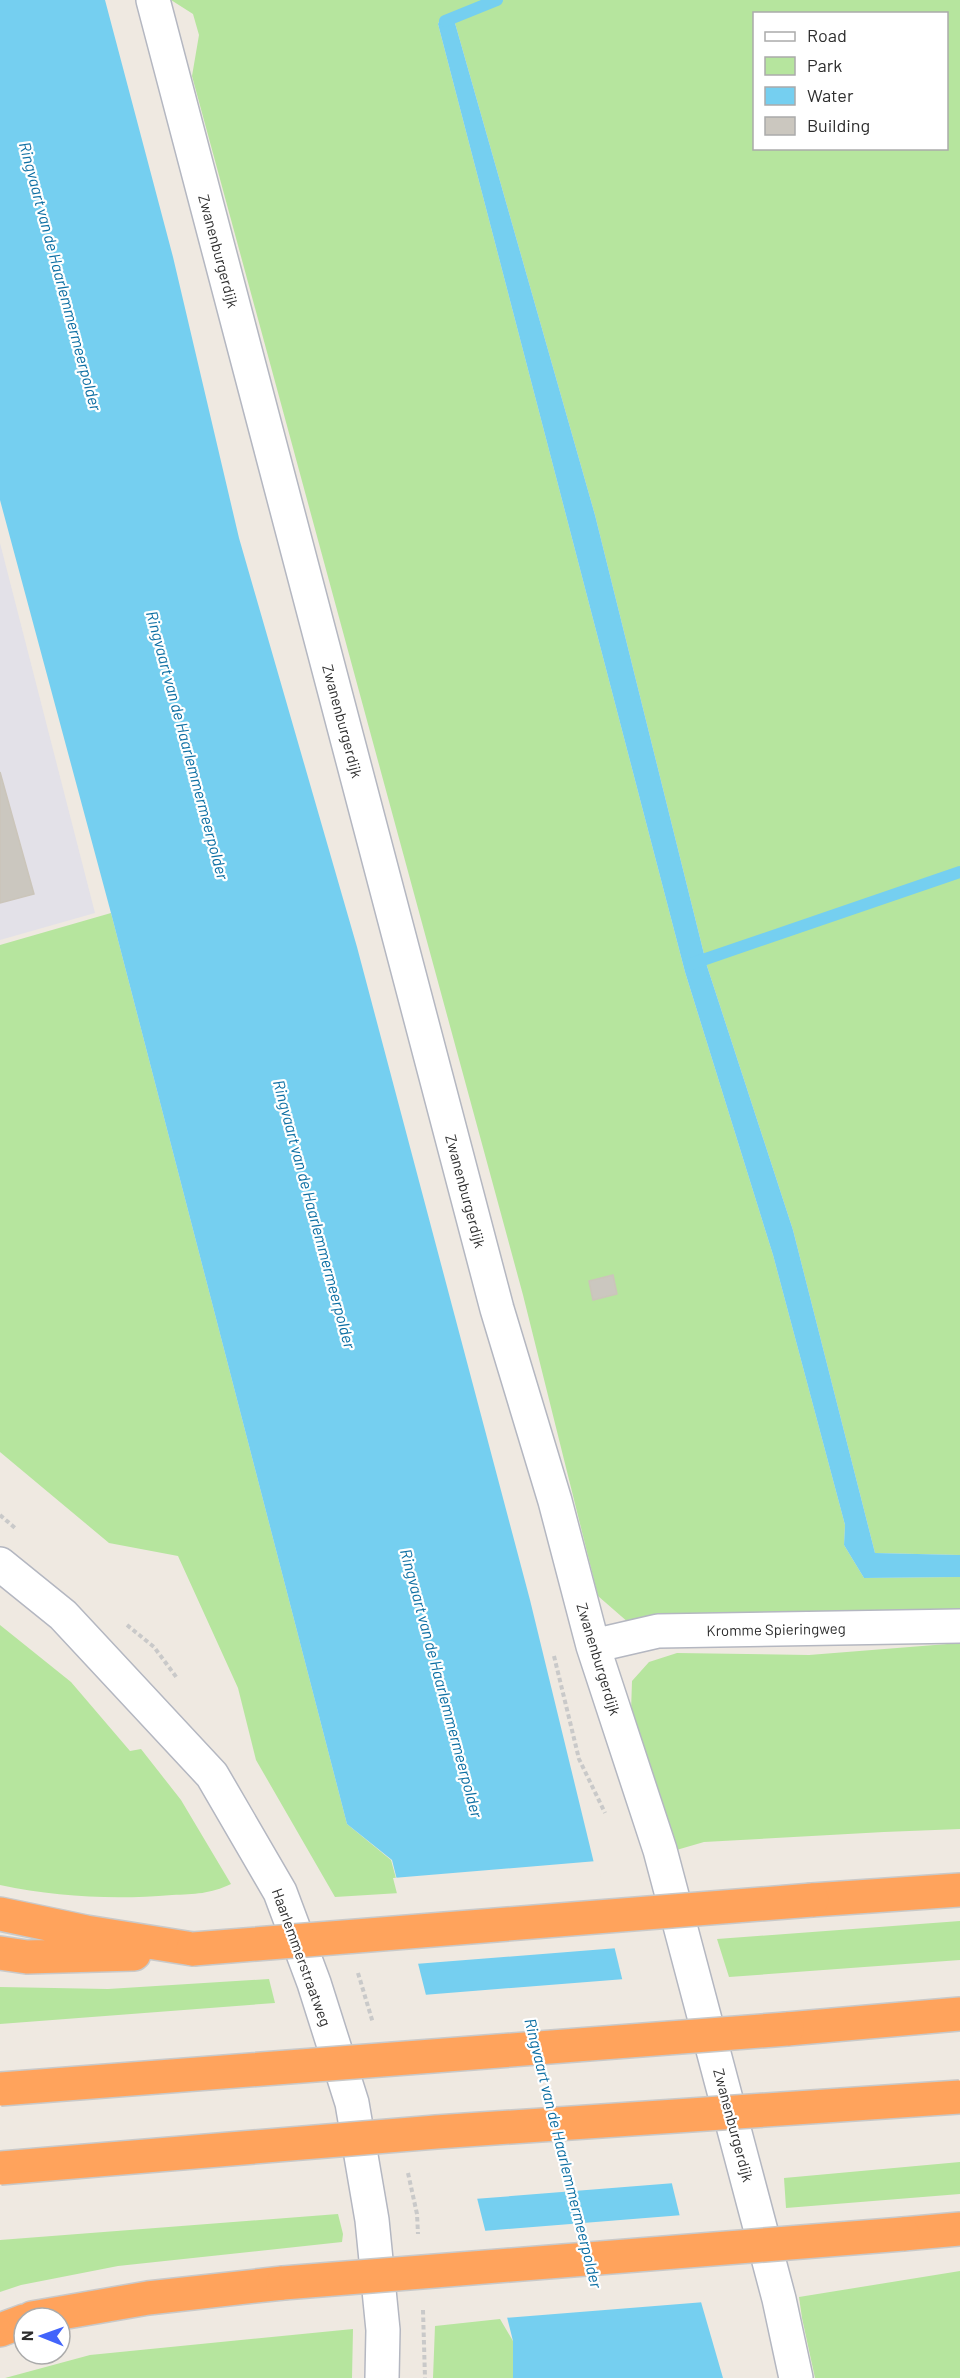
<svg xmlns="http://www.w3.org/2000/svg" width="960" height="2378" viewBox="0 0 960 2378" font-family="Barlow,sans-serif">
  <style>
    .industrial { fill: #e3e1e8 }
    .green { fill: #b6e59e; fill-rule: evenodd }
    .water { fill: #75cff0 }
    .pier { fill: #efe9e1 }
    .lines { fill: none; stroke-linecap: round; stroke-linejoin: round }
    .stream { stroke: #75cff0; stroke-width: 12 }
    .building { fill: #cbc7bf; stroke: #cbc5ba; stroke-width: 1.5 }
    .tertiary-casing { stroke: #b4b7c1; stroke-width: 36 }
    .secondary-casing { stroke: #b4b7c1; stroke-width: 36 }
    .motorway-casing { stroke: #c9c9c9; stroke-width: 36 }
    .path { stroke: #c9c9c9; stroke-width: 4; stroke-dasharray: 4.5 3; stroke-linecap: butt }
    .tertiary { stroke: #fff; stroke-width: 33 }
    .secondary { stroke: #fff; stroke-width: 33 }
    .motorway { stroke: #ffa35c; stroke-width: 33 }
    .motorway-bridge-casing { stroke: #c9c9c9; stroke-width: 36; stroke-linecap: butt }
    .motorway-bridge { stroke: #ffa35c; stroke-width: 33 }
    .labels { text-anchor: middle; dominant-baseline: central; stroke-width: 4.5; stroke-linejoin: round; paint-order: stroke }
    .street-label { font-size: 15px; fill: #2e2e2e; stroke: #fff }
    .water-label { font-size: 16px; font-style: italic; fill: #0d6fa3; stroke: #fff }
  </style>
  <rect width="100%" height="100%" fill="#efe9e1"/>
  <path class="industrial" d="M0,543L95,913L0,940Z"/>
  <path class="green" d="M171,0H960V1555L875,1553L793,1230L707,966L595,515L455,23L441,17L438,24L685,972L773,1255L845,1525L844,1545L864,1578L960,1577V1611L629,1623L598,1596L523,1295L192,76L199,35L193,14ZM754,14H946V148H754Z
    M111,913L347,1824L391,1860L400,1893L335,1897L256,1760L238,1688L178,1556L109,1543L0,1452V945Z
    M0,1625L71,1682L130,1751L141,1749L181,1800L231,1884C210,1894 195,1894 172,1895C114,1900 57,1897 0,1885Z
    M960,1643V1829L884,1832L704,1842L673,1851L631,1712L632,1681L649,1662L677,1653L809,1655Z
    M960,1921V1960L729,1977L717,1939Z
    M269,1979L275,2003L0,2024V1987L108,1989Z
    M960,2162V2194L786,2208L784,2178Z
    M338,2214L343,2234L342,2242L118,2266L21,2285L0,2292V2240Z
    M960,2271V2378H815L802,2318L799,2297Z
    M500,2319L513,2341V2378H433L435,2326Z
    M353,2329L352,2378H5L90,2355Z"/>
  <path class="water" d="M0,0H105L173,257L239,538L357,947L530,1600L699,2295L723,2378H513V2341L392,1860L347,1824L111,913L0,500Z
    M441,17L455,23L595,515L707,966L793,1230L875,1553L960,1555V1577L864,1578L844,1545L845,1525L773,1255L685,972L438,24Z"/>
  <path class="pier" d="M597,1861L618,1948L415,1964L393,1878Z
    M625,1979L675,2183L474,2199L423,1995Z
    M683,2215L705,2302L504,2318L483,2231Z"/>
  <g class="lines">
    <path class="stream" d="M445,21L497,0
      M691,964L960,872"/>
  </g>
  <path class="building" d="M0,772L34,894L0,903Z
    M613,1275L617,1294L593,1300L589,1281Z"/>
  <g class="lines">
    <defs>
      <path id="tertiary" d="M153,0L497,1309L555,1501L593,1646L660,1850L779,2299L796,2378
        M593,1646L658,1631L960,1626"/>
      <path id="secondary" d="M0,1564L63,1615L212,1775L280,1892L314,1983L352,2103L372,2220L383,2330L382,2378"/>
      <path id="motorway" d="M812,1900L960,1890
        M0,1914L86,1932L193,1949
        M0,1953L27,1957L134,1954
        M787,2029L960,2014
        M903,2234L960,2229
        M32,2318L148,2298L283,2283
        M0,2330L24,2321"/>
    </defs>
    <use href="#tertiary" class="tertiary-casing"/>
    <use href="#secondary" class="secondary-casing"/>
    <use href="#motorway" class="motorway-casing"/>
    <path class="path" d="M0,1515L15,1528
      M127,1625L154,1647L177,1678
      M554,1656L579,1759L605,1813
      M358,1973L373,2023
      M408,2173L417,2214L418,2234
      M423,2310L425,2378"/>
    <use href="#tertiary" class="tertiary"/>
    <use href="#secondary" class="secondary"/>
    <use href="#motorway" class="motorway"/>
    <defs>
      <path id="motorway-bridge" d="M193,1949L812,1900
        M0,2089L787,2029
        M0,2168L436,2132L960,2097
        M283,2283L903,2234"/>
    </defs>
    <use href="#motorway-bridge" class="motorway-bridge-casing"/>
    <use href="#motorway-bridge" class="motorway-bridge"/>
  </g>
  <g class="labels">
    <g class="street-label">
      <text transform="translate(219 251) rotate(75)">Zwanenburgerdijk</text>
      <text transform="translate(343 721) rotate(75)">Zwanenburgerdijk</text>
      <text transform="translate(466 1191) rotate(75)">Zwanenburgerdijk</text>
      <text transform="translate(776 1629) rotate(-1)">Kromme Spieringweg</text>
      <text transform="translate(599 1659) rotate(73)">Zwanenburgerdijk</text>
      <text transform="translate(302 1957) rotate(70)">Haarlemmerstraatweg</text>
      <text transform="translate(734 2125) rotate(75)">Zwanenburgerdijk</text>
    </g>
    <g class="water-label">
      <text transform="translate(61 276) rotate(75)">Ringvaart van de Haarlemmermeerpolder</text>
      <text transform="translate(188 745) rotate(75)">Ringvaart van de Haarlemmermeerpolder</text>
      <text transform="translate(315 1214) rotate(75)">Ringvaart van de Haarlemmermeerpolder</text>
      <text transform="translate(442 1683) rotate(75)">Ringvaart van de Haarlemmermeerpolder</text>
      <text transform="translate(564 2153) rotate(76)">Ringvaart van de Haarlemmermeerpolder</text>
    </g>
  </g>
  <rect x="753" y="12" width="195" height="138" fill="#ffffff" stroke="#ababab" stroke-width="1.5"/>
  <rect x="765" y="32" width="30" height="9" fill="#ffffff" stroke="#ababab" stroke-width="1.5"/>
  <text x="807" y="42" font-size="18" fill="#2e2e2e">Road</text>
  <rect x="765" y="57" width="30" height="18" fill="#b6e59e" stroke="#ababab" stroke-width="1.5"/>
  <text x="807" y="72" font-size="18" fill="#2e2e2e">Park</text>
  <rect x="765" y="87" width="30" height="18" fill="#75cff0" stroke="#ababab" stroke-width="1.5"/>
  <text x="807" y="102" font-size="18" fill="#2e2e2e">Water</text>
  <rect x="765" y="117" width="30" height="18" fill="#cbc7bf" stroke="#ababab" stroke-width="1.5"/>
  <text x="807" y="132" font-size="18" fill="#2e2e2e">Building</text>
  <g transform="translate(42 2336) rotate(271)"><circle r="28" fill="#ffffff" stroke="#ababab" stroke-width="1.5"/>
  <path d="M0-4.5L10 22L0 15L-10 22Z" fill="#4264fb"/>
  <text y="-9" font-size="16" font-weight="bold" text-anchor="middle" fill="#2e2e2e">N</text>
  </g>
</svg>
